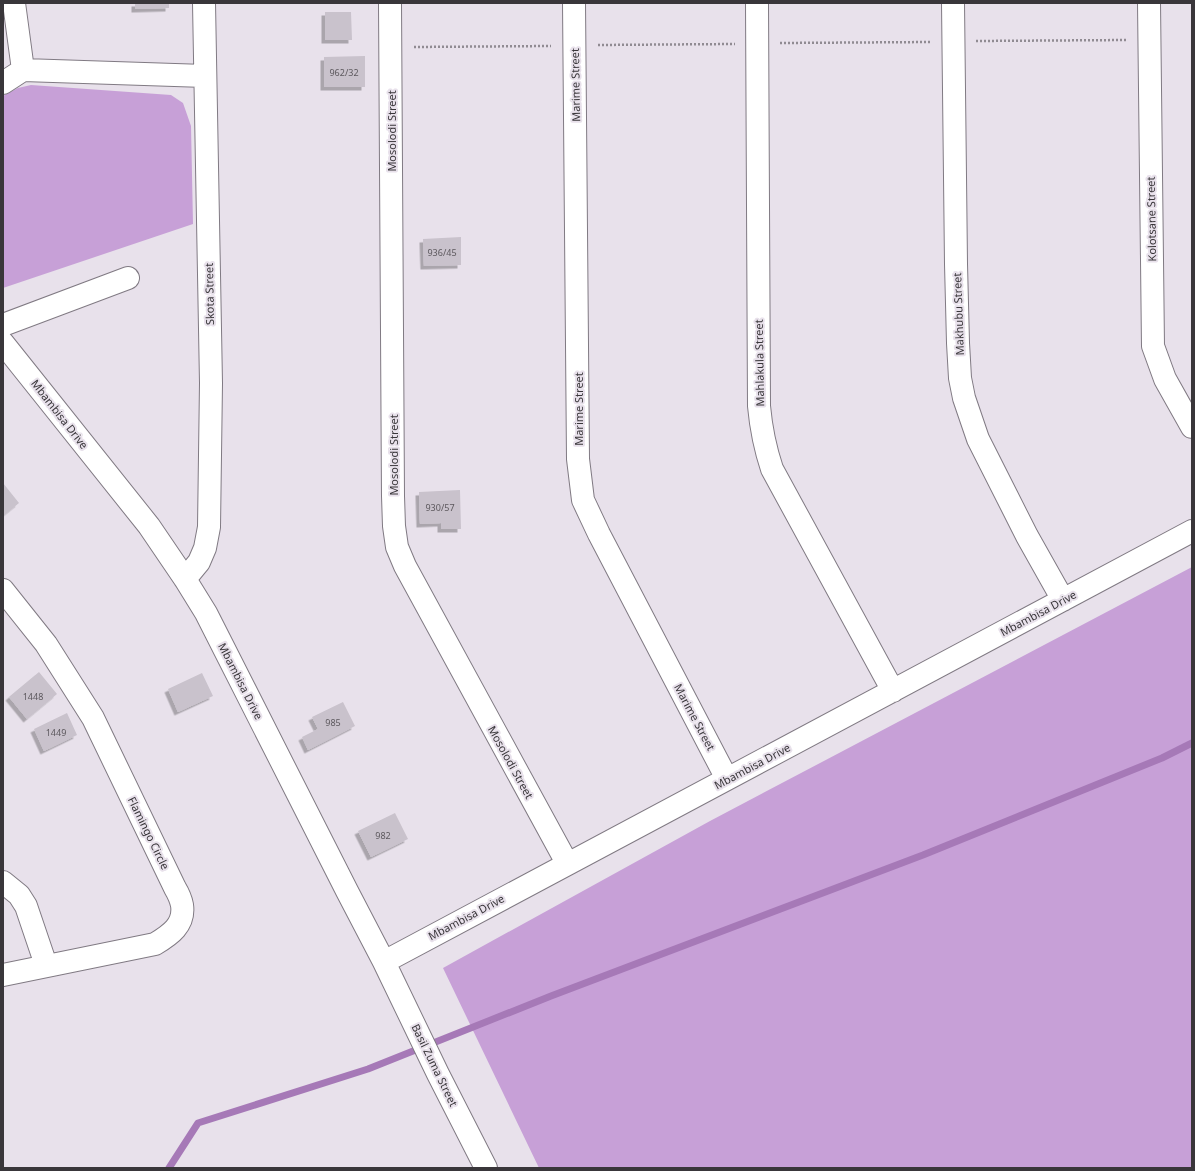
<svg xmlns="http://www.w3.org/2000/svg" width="1195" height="1171" viewBox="0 0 1195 1171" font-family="'Noto Sans',sans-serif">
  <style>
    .green { fill: #c7a0d7 }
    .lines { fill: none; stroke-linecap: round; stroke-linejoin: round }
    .stream { stroke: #a679b7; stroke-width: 7 }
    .building { fill: #c9c2cc; filter: url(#shadow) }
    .minor-casing { stroke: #807a83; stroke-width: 24 }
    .path { stroke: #908b92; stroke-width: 2.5; stroke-dasharray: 2 2; stroke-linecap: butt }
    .minor { stroke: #fff; stroke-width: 22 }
    .labels { text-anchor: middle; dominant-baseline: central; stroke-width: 4; stroke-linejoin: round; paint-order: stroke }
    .number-label { font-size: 9px; fill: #5d595e }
    .street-label { font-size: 11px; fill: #39363a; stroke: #e8e1eb }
  </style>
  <defs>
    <filter id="shadow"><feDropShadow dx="-3.5" dy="3.5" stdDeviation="0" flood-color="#0004"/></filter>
  </defs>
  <rect width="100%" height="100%" fill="#e8e1eb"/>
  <path class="green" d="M31,85L171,95L183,103L191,126L193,224L3,288V96L18,88Z
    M1192,567V1168H539L443,968L710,821Z"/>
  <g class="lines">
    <path class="stream" d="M169,1168L198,1123L368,1069L551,996L923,855L1162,758L1192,743"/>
  </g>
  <path class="building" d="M135,3H169V8L135,9Z
    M325,12H351L352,40H325Z
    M365,56V87H324V57Z
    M461,237V265L424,266L423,239Z
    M3,483L19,503L3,516Z
    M460,490L461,529H441V523L420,524L419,492Z
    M39,672L57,694L27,719L9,697Z
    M202,673L213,696L178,712L168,689Z
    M343,702L355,726L308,750L302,737L318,729L312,717Z
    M67,713L77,735L44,751L34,729Z
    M395,813L408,839L371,857L358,831Z"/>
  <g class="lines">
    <defs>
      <path id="minor" d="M14,3L23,70
        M390,3L393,496L394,526L397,547L405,566L567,863
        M574,3L578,459L583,500L599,534L727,779
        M757,3L759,406C761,428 765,448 772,469L893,691
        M953,3L956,264L958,343L960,378L964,398L978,439L1027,536L1063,600
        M1149,3L1153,346L1165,379L1192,427
        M3,83L23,70L205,76
        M3,325L128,278
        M3,343L149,526L185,579L206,613L347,891L384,962L438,1074L486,1168
        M185,579L199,562L205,548L209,527L211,383L204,3
        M3,590L46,644L93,718L175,888C178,893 181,900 182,905C185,925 170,935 155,944L3,975
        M3,882L19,895L26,906L46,965
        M384,962L1192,531"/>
    </defs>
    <use href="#minor" class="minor-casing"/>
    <path class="path" d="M976,41L1127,40
      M780,43L931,42
      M598,45L735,44
      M414,47L551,46"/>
    <use href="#minor" class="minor"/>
  </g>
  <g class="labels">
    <g class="number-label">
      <text x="344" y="72">962/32</text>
      <text x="442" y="252">936/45</text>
      <text x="440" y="507">930/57</text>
      <text x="33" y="696">1448</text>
      <text x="333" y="722">985</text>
      <text x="56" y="732">1449</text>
      <text x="383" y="835">982</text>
    </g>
    <g class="street-label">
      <text transform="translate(575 85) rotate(-91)">Marime Street</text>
      <text transform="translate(391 131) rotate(-90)">Mosolodi Street</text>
      <text transform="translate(1151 219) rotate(-91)">Kolotsane Street</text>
      <text transform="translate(209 294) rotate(-91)">Skota Street</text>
      <text transform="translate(958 314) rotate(-92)">Makhubu Street</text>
      <text transform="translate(759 363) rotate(-91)">Mahlakula Street</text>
      <text transform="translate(578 409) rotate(-90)">Marime Street</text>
      <text transform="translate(60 414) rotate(52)">Mbambisa Drive</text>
      <text transform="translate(393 455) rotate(-90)">Mosolodi Street</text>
      <text transform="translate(1038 613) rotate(-28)">Mbambisa Drive</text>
      <text transform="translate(241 681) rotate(63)">Mbambisa Drive</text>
      <text transform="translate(695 717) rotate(62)">Marime Street</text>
      <text transform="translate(511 762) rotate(61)">Mosolodi Street</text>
      <text transform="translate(752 766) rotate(-28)">Mbambisa Drive</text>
      <text transform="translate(149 833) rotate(64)">Flamingo Circle</text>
      <text transform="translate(466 917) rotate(-28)">Mbambisa Drive</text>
      <text transform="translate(435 1065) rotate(64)">Basil Zuma Street</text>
    </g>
  </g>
  <rect width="1195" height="1171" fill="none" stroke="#39363a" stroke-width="8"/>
</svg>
